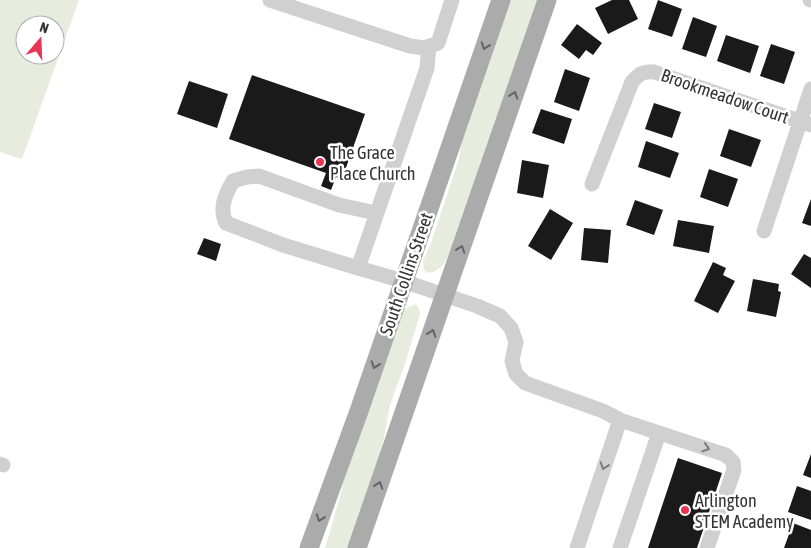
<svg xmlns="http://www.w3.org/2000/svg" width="811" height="548" viewBox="0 0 811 548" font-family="'Asap Condensed',sans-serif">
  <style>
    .green { fill: #e7ecde; fill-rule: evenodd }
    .building { fill: #1a1a1a }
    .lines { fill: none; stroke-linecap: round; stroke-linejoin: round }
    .minor { stroke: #d0d0d0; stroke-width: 15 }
    .major { stroke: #ababab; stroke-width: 19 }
    .oneway { stroke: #636363 }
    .oneway2 { stroke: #7a7a7a }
    .poi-dot { fill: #ea3453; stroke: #fff; stroke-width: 2 }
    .labels { text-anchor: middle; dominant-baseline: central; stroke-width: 5; stroke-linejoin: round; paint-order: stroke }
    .street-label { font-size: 18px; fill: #333; stroke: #fff }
    .poi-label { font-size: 18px; fill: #333; stroke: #fff; text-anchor: start }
  </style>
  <rect width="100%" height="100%" fill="#fff"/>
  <path class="green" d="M0,0H79L22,159L0,152ZM25,25H55V55H25Z
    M507,0H537L448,256C444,265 438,272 428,273L424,270L423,261L431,243L459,159L463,130Z
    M415,304L418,306L420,314L405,364L390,405L384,438L374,475L349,548H325L342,490L345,472L403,310Z"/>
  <path class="building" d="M612,0H629L638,19L608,34L595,8Z
    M658,0L682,9L672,37L648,29Z
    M693,17L717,26L706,57L682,49Z
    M577,24L602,43L593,55L586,50L579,59L561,45Z
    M726,35L759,46L750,73L717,61Z
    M771,44L795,52L784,84L760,76Z
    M565,69L590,78L579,111L554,102Z
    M252,75L365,114L342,179L336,177L331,190L321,186L326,173L229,139Z
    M189,81L228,94L217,128L177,114Z
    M654,103L681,112L672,138L645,129Z
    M541,109L572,119L564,144L532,133Z
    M729,129L761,140L751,167L720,156Z
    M646,141L679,153L670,178L638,167Z
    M522,160L549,165L543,198L517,193Z
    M709,169L738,179L728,207L700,197Z
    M811,199V226L802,223Z
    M635,200L663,210L654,235L626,225Z
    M550,209L573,223L551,260L528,246Z
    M678,220L714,226L709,253L673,246Z
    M584,228L611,230L608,263L581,260Z
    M204,238L221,244L216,261L197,254Z
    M804,254L811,258V288L791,274Z
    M713,262L726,268L723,275L735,281L718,313L694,301Z
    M753,279L779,284L778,291L781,292L776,317L747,311Z
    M811,454V478L803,475Z
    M678,458L722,473L697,548H648Z
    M797,486L811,491V520L788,512Z
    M793,523L811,530V548H784Z"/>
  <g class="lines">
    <path class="minor" d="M270,0L410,46L425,48L438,43L452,0
      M810,0H811
      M429,46L427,68L358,268L403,281L477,306L500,316L511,328L516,342L512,361L516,374L525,383L603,411L620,420L726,455L733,462L734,470L707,548
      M592,184L632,82C639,74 643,71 654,72L811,125
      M764,231L811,89
      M358,268L283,245L226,223C219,208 225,195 233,181L247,177L259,176L339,205L376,213
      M0,464L3,465
      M577,548L620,420
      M620,548L659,433"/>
    <path class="major" d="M309,548L359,411L501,0
      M357,548L547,0"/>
  </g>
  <defs><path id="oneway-chevron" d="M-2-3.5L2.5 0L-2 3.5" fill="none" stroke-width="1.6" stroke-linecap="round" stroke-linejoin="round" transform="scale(1.25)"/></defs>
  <g class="oneway">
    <use href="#oneway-chevron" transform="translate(485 46) rotate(109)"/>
    <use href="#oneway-chevron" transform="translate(514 95) rotate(-71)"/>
    <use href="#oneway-chevron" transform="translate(461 249) rotate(-71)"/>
    <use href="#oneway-chevron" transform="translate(432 333) rotate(-71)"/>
    <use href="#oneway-chevron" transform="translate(375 365) rotate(109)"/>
    <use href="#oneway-chevron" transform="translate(379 485) rotate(-71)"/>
    <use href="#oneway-chevron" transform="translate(320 518) rotate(110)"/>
  </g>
  <g class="oneway2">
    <use href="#oneway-chevron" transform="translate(706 448) rotate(18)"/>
    <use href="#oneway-chevron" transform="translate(604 466) rotate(109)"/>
  </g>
  <g class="poi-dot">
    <circle cx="320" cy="162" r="5"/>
    <circle cx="685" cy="510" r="5"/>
  </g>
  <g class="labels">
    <g class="street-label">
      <text transform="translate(725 96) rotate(19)">Brookmeadow Court</text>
      <text transform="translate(406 274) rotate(-71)">South Collins Street</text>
    </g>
    <g class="poi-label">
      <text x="330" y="152">The Grace<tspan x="330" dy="21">Place Church</tspan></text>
      <text x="695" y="500">Arlington<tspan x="695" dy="21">STEM Academy</tspan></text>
    </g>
  </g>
  <g transform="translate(40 40) rotate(19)"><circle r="24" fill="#ffffff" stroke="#adadad"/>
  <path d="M0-4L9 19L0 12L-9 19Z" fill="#ea3453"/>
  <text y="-8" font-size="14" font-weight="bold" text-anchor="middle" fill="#333333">N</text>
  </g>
</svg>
